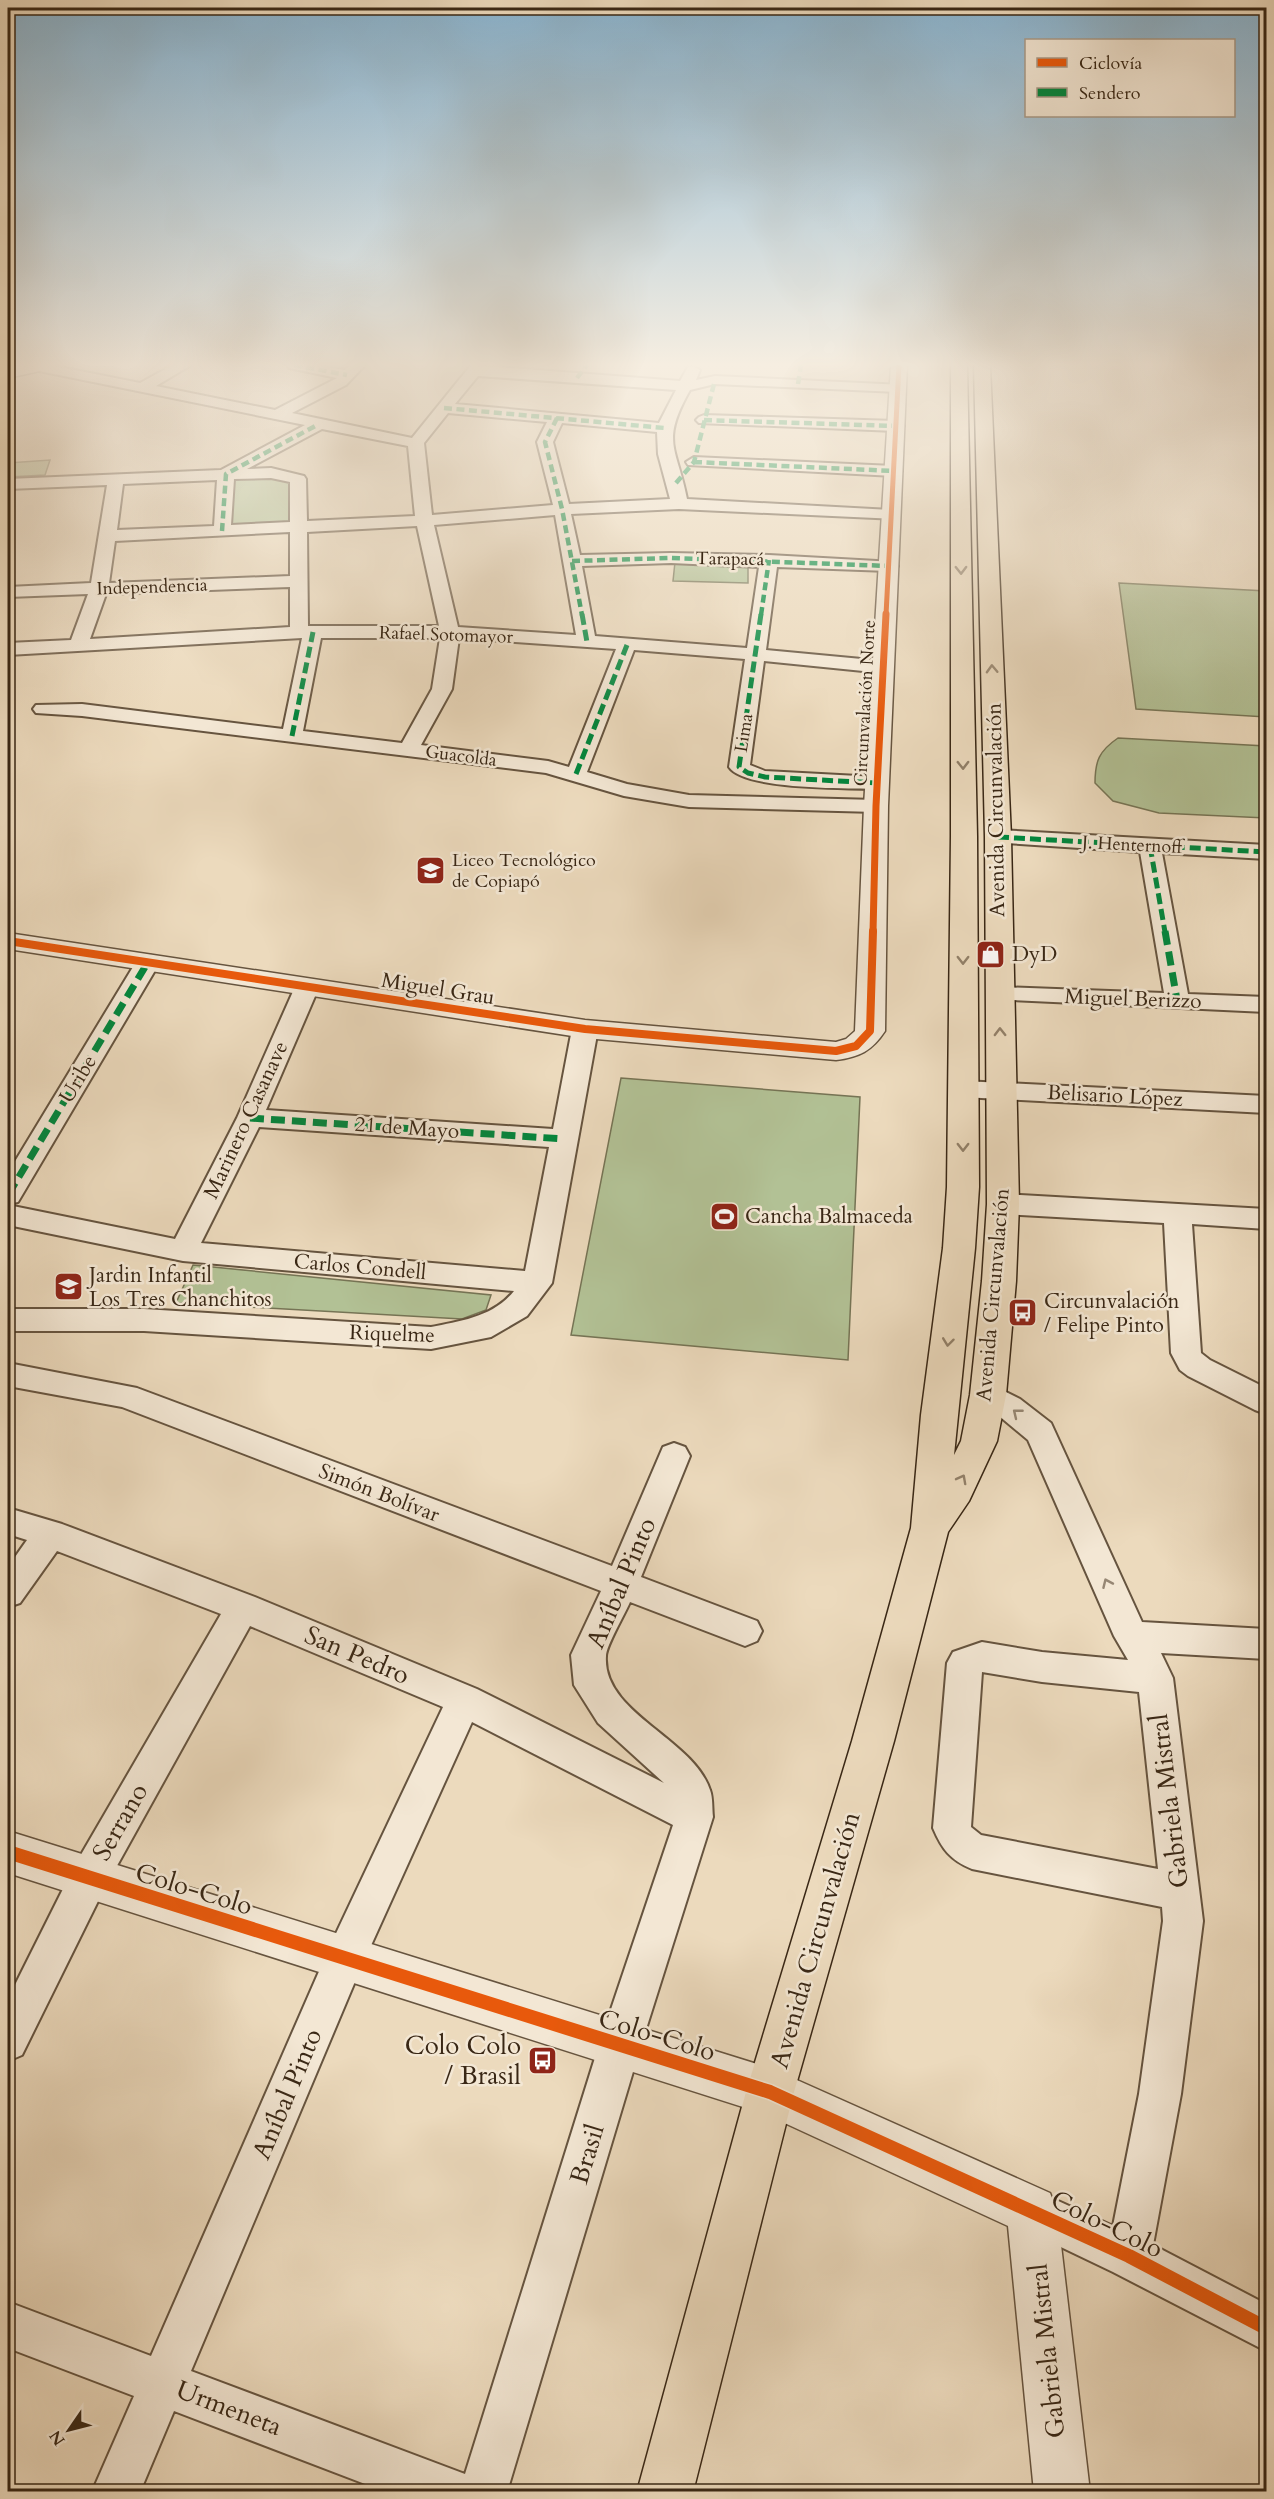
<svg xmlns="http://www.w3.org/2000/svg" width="1274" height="2499" viewBox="0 0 1274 2499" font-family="Cardo,serif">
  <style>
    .green { fill: #b2c195; stroke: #767455; stroke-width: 1.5 }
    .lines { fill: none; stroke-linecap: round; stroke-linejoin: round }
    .minor-casing { stroke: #66543f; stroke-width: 4 }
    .tertiary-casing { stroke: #66543f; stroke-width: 3 }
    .secondary-casing { stroke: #392715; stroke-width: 3 }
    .primary-casing { stroke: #392715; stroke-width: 3 }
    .minor { fill: #f3e7d4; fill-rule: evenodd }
    .tertiary { fill: #f3e7d4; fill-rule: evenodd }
    .secondary { fill: #f3e7d4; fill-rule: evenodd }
    .primary { fill: #ecdabd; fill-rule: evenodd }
    .quiet-far2 { stroke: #00873e; stroke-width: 4.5; stroke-dasharray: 8 4.5; stroke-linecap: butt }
    .quiet-far1 { stroke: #00873e; stroke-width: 5; stroke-dasharray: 11 5; stroke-linecap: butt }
    .quiet { stroke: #00873e; stroke-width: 7; stroke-dasharray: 14 7; stroke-linecap: butt }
    .cycleway-far3-casing { stroke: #f3e7d4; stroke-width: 8 }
    .cycleway-far2-casing { stroke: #f3e7d4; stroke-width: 10 }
    .cycleway-far1-casing { stroke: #f3e7d4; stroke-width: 12 }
    .cycleway-casing { stroke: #f3e7d4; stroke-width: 17 }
    .cycleway-far3 { stroke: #e8590c; stroke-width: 5 }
    .cycleway-far2 { stroke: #e8590c; stroke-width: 7 }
    .cycleway-far1 { stroke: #e8590c; stroke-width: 8 }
    .cycleway { stroke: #e8590c; stroke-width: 14 }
    .oneway { stroke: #928069 }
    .oneway2 { stroke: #968774 }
    .labels { text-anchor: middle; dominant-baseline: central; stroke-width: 5; stroke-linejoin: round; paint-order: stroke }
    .far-street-label { font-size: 18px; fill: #392715; stroke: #f3e7d4 }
    .far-poi-label { font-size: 18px; fill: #392715; stroke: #f3e7d4; text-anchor: start }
    .street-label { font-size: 21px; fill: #392715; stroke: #f3e7d4 }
    .poi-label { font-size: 21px; fill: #392715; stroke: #f3e7d4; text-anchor: start }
    .near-street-label { font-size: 26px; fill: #392715; stroke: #f3e7d4 }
    .near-poi-label { font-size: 26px; fill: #392715; stroke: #f3e7d4; text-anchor: end }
  </style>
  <rect width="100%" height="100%" fill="#ecdabd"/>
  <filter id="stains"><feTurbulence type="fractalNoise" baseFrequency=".00333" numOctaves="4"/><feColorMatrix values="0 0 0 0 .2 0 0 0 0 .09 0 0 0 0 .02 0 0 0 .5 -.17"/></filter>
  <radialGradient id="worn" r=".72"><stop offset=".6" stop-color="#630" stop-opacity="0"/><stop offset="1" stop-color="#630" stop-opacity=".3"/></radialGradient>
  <path class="green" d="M50,460L45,475L8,477V463Z
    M270,475L290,481L291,522L225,527L230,477Z
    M675,562L748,564V583L673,581Z
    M1119,583L1266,591V717L1136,709Z
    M1118,738L1266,746V818L1159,813L1113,801L1095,783C1095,761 1099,751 1118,738Z
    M621,1078L860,1097L848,1360L571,1335Z
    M193,1265L491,1295L486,1310L462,1319L176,1303Z"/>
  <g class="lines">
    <defs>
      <path id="minor" d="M33,365H50L140,383L173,365H191L156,386L275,410L337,378L289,368L287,365H316L345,370L350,365H365L346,385L292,413L412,438L471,365L680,381L688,367L693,366L700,370L696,380L715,376L903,385L905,388L903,391L898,392L715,384L690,390C660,443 677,447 687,499L891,510L897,511L899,515L897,519L679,509L571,514L580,555L671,553L769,555L895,562L898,566L895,570L889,571L777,567L766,650L883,661L890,663L893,667L890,671L883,673L764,661L750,765L765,771L877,777L884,779L888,783L884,787L877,789C847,788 744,790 729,767L745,659L634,650L587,772L627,784L689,795L876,800L884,801L887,806L884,811L876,812L689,807L624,796L546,773L82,716L36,713L33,709L36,705L82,704L283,729L302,638L8,655V643L71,640L88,594L8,597V587L91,583L107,485L8,489V479L221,470L305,425L39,371L34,370ZM478,376L676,390L659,423L455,404ZM448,413L547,422L537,442L553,505L432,515L424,443ZM562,423L657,432L658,454L670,499L569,504L553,442ZM322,429L408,446L415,516L307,521L306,479L304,476L271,468L247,469ZM271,478L290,482V522L231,525L234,479ZM217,480L214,526L117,530L123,484ZM555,515L576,635L458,627L434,525ZM417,526L439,626H308L307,532ZM290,532V576L109,583L115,541ZM671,563L759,567L747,648L595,636L582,566ZM290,587V627L90,639L106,594ZM321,638H440L432,689L402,743L303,731ZM459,638L616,649L569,767L548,761L421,745L452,689Z
        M704,415L896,421L904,426L896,431L699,423L696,420L699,417Z
        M694,457L894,466L902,471L894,476L688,465L686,462Z
        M998,830L1266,845V859L1162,853L1188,994L1266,997V1012L990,999L987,994L990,989L999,987L1164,993L1140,852L990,842L987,837L990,832Z
        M148,955L156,957L160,962L18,1202L8,1204V1173L136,962L140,957Z
        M307,980L316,982L319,987L266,1110L553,1129L572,1029L576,1024L585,1021L594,1024L598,1029L552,1283L527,1316L491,1337L431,1349L144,1331H8V1309H144L431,1327C461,1321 493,1317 514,1291L183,1261L8,1225V1205L175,1239L237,1118L295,987L298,982ZM259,1127L549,1147L525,1271L201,1243Z
        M963,1081L1266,1096V1113L963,1097L954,1095L950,1089L954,1083Z
        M1003,1194L1266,1209V1229L1192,1224L1201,1353L1210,1360L1266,1388V1414L1255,1410L1188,1376L1180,1370L1171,1353L1164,1223L1003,1214L993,1211L989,1204L993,1197Z
        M8,1363L137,1388L612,1566L663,1447L674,1443L685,1447L690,1456L641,1577L757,1621L762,1631L757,1641L745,1646L630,1602C625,1614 606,1646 606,1656C602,1713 693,1738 710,1790C713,1798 712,1808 713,1817L641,2045L507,2492H386L174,2411L140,2492H92L134,2396L8,2348V2302L151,2356L331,1944L443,1707L250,1626L103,1891L22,2055L8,2061V1999L75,1865L221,1614L57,1551L20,1603L8,1607V1567L27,1540L8,1534V1508L62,1524L255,1597L477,1689L664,1783L598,1723L574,1685L571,1655L601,1591L122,1407L8,1386ZM472,1722L673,1825L599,2045L465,2474L191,2371L359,1972Z
        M988,1383L1020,1399L1051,1423L1142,1622L1266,1629V1659L1161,1653L1173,1678L1203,1921L1181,2094L1153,2245L1266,2304V2351L1113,2272L1017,2226L1010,2211L1017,2196L1032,2189L1113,2226L1139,2094L1163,1921L1162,1907L972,1869C950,1860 942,1849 933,1828L947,1663L953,1652L982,1642L1042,1652L1128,1660L1114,1636L1028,1440L998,1415L977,1403L973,1395L977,1387ZM982,1672L1042,1682L1139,1692L1158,1869L981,1835L971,1827Z"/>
      <path id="tertiary" d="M891,365H907L888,806L885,1031C872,1051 859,1057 836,1060L585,1038L8,949V933L585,1020L836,1042L846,1039L855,1031L864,806Z
        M8,1831L770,2068L1050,2193L1057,2211L1090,2492H1034L1008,2226L765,2114L8,1873Z"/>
      <path id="secondary" d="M21,365H51L49,369L8,378V368Z"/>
      <path id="primary" d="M951,365H967L977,836L979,1187L975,1248L954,1455L961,1441L970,1395L982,1281L987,1204L985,837L974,365H990L1011,837L1019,1204L1016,1281L1006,1395L997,1441L969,1501L948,1532L894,1741L794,2092L693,2492H637L746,2092L852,1741L911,1528L921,1415L943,1248L947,1187L951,836Z"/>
    </defs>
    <use href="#minor" class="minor-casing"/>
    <use href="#tertiary" class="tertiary-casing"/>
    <use href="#secondary" class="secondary-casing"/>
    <use href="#primary" class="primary-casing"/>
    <use href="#minor" class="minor"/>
    <use href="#tertiary" class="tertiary"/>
    <use href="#secondary" class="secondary"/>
    <use href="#primary" class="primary"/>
    <path class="quiet-far2" d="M294,365L347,375
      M577,378L587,365
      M798,384L801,365
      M444,408L665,428
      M557,418L545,442L562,509L582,615
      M704,420L896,426
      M694,462L894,471
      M676,483L694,462L715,380
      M222,531L226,474L317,425
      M572,561L671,558L889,566
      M761,615L769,560"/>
    <path class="quiet-far1" d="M582,614L587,642
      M761,614L739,767L748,773L765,777L877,783
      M292,736L313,632
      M576,774L627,645
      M998,837L1266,852
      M1150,846L1165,932"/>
    <path class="quiet" d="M1165,931L1177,1000
      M250,1118L564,1139
      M8,1195L148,962"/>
    <defs>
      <path id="cycleway-far3" d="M886,615L899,365"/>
      <path id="cycleway-far2" d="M873,932L876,806L886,614"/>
      <path id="cycleway-far1" d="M8,941L585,1029L836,1051L856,1046L870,1031L873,931"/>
      <path id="cycleway" d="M8,1852L770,2092L1129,2256L1266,2328"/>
    </defs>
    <use href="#cycleway-far3" class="cycleway-far3-casing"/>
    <use href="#cycleway-far2" class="cycleway-far2-casing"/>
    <use href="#cycleway-far1" class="cycleway-far1-casing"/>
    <use href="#cycleway" class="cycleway-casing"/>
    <use href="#cycleway-far3" class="cycleway-far3"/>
    <use href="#cycleway-far2" class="cycleway-far2"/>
    <use href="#cycleway-far1" class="cycleway-far1"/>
    <use href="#cycleway" class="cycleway"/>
  </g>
  <defs><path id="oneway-chevron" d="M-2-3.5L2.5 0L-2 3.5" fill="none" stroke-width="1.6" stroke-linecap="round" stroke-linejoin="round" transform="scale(1.5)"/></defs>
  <g class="oneway">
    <use href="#oneway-chevron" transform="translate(961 570) rotate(89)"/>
    <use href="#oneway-chevron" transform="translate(992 669) rotate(-92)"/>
    <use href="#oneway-chevron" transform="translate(963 765) rotate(89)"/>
    <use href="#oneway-chevron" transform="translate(963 960) rotate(90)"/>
    <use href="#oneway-chevron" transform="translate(1000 1032) rotate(-91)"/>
    <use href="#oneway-chevron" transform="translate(963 1147) rotate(90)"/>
    <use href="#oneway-chevron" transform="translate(948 1342) rotate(97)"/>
    <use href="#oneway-chevron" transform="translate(962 1479) rotate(-62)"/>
  </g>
  <g class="oneway2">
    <use href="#oneway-chevron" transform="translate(1017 1413) rotate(-141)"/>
    <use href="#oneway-chevron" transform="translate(1107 1583) rotate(-114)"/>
  </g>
  <linearGradient id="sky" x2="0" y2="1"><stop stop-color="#89b6d4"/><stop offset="0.51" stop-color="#f6eee1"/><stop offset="1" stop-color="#f6eee1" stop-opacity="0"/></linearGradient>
  <rect width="1274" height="715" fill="url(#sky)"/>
  <defs>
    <symbol id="school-square" viewBox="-11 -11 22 22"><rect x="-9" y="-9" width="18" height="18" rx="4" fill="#8f2418" stroke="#f3e7d4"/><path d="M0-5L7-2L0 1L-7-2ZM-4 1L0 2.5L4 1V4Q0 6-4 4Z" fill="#fff"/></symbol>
    <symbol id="shop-square" viewBox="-11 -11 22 22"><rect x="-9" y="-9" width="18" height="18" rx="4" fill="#8f2418" stroke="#f3e7d4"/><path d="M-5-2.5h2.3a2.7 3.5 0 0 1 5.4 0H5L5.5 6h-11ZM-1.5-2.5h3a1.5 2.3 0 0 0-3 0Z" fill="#fff"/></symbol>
    <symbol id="stadium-square" viewBox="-11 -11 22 22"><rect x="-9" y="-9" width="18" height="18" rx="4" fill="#8f2418" stroke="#f3e7d4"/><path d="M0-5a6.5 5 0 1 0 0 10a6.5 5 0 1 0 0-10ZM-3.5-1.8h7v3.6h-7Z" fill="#fff"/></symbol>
    <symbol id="bus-square" viewBox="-11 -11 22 22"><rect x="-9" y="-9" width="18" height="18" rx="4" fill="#8f2418" stroke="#f3e7d4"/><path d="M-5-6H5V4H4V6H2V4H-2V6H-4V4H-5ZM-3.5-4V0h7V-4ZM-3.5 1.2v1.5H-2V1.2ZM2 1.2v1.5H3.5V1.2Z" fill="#fff"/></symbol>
  </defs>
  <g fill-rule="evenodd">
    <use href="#school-square" x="414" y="854" width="33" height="33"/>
    <use href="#shop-square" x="974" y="938" width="33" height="33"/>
    <use href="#stadium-square" x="708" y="1200" width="33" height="33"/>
    <use href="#school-square" x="52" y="1270" width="33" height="33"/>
    <use href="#bus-square" x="1006" y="1296" width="33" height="33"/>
    <use href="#bus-square" x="526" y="2044" width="33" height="33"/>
  </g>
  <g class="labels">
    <g class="far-street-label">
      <text transform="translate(730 559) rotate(1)">Tarapacá</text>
      <text transform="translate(152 587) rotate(-2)">Independencia</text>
      <text transform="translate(446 635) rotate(2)">Rafael Sotomayor</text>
      <text transform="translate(865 703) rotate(-87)">Circunvalación Norte</text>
      <text transform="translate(744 733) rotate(-81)">Lima</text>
      <text transform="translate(461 756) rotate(7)">Guacolda</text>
      <text transform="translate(1132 845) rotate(3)">J. Henternoff</text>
    </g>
    <g class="far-poi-label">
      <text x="452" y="860">Liceo Tecnológico<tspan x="452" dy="21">de Copiapó</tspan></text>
    </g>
    <g class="street-label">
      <text transform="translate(996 810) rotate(-91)">Avenida Circunvalación</text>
      <text transform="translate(438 989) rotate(9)">Miguel Grau</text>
      <text transform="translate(1133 999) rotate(2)">Miguel Berizzo</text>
      <text transform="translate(78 1079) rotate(-59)">Uribe</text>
      <text transform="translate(1115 1096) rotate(3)">Belisario López</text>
      <text transform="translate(246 1120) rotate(-65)">Marinero Casanave</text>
      <text transform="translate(407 1128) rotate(4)">21 de Mayo</text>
      <text transform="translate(360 1267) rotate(5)">Carlos Condell</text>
      <text transform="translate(993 1295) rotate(-85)">Avenida Circunvalación</text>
      <text transform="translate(392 1334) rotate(2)">Riquelme</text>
      <text transform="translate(379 1493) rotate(21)">Simón Bolívar</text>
    </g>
    <g class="poi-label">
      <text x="1012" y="954">DyD</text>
      <text x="745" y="1216">Cancha Balmaceda</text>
      <text x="89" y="1275">Jardin Infantil<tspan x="89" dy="24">Los Tres Chanchitos</tspan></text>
      <text x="1044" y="1301">Circunvalación<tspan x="1044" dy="24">/ Felipe Pinto</tspan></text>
    </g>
    <g class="near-street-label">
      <text transform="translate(621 1583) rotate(-67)">Aníbal Pinto</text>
      <text transform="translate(357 1655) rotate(23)">San Pedro</text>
      <text transform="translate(1169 1801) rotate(-97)">Gabriela Mistral</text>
      <text transform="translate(120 1822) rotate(-60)">Serrano</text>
      <text transform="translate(194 1889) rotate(17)">Colo-Colo</text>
      <text transform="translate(815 1940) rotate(-74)">Avenida Circunvalación</text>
      <text transform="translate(657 2035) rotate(17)">Colo-Colo</text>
      <text transform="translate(287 2094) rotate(-67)">Aníbal Pinto</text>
      <text transform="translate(587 2154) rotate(-73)">Brasil</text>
      <text transform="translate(1107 2224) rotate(26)">Colo-Colo</text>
      <text transform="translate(1047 2351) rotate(-96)">Gabriela Mistral</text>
      <text transform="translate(229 2408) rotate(21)">Urmeneta</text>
    </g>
    <g class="near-poi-label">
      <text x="521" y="2045">Colo Colo<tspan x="521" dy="30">/ Brasil</tspan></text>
    </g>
  </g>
  <rect width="1274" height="2499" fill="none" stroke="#ecdabd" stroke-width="30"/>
  <rect x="9" y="9" width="1256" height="2481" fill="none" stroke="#392715" stroke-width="3"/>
  <rect x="15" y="15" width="1244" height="2469" fill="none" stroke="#392715" stroke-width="1.5"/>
  <rect x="1025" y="39" width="210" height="78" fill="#f3e7d4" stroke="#a99a88" stroke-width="1.5"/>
  <rect x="1037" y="58" width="30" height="9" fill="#e8590c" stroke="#a99a88" stroke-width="1.5"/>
  <text x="1079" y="69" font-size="18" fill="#392715">Ciclovía</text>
  <rect x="1037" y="88" width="30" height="9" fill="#00873e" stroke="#a99a88" stroke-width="1.5"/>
  <text x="1079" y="99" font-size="18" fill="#392715">Sendero</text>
  <g transform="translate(69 2430) rotate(235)" stroke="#f3e7d4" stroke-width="4.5" paint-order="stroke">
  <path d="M0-4.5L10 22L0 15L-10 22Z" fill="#392715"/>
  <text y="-9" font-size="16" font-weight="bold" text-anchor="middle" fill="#392715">N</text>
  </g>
  <rect width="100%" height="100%" filter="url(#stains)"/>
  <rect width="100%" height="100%" fill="url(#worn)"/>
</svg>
